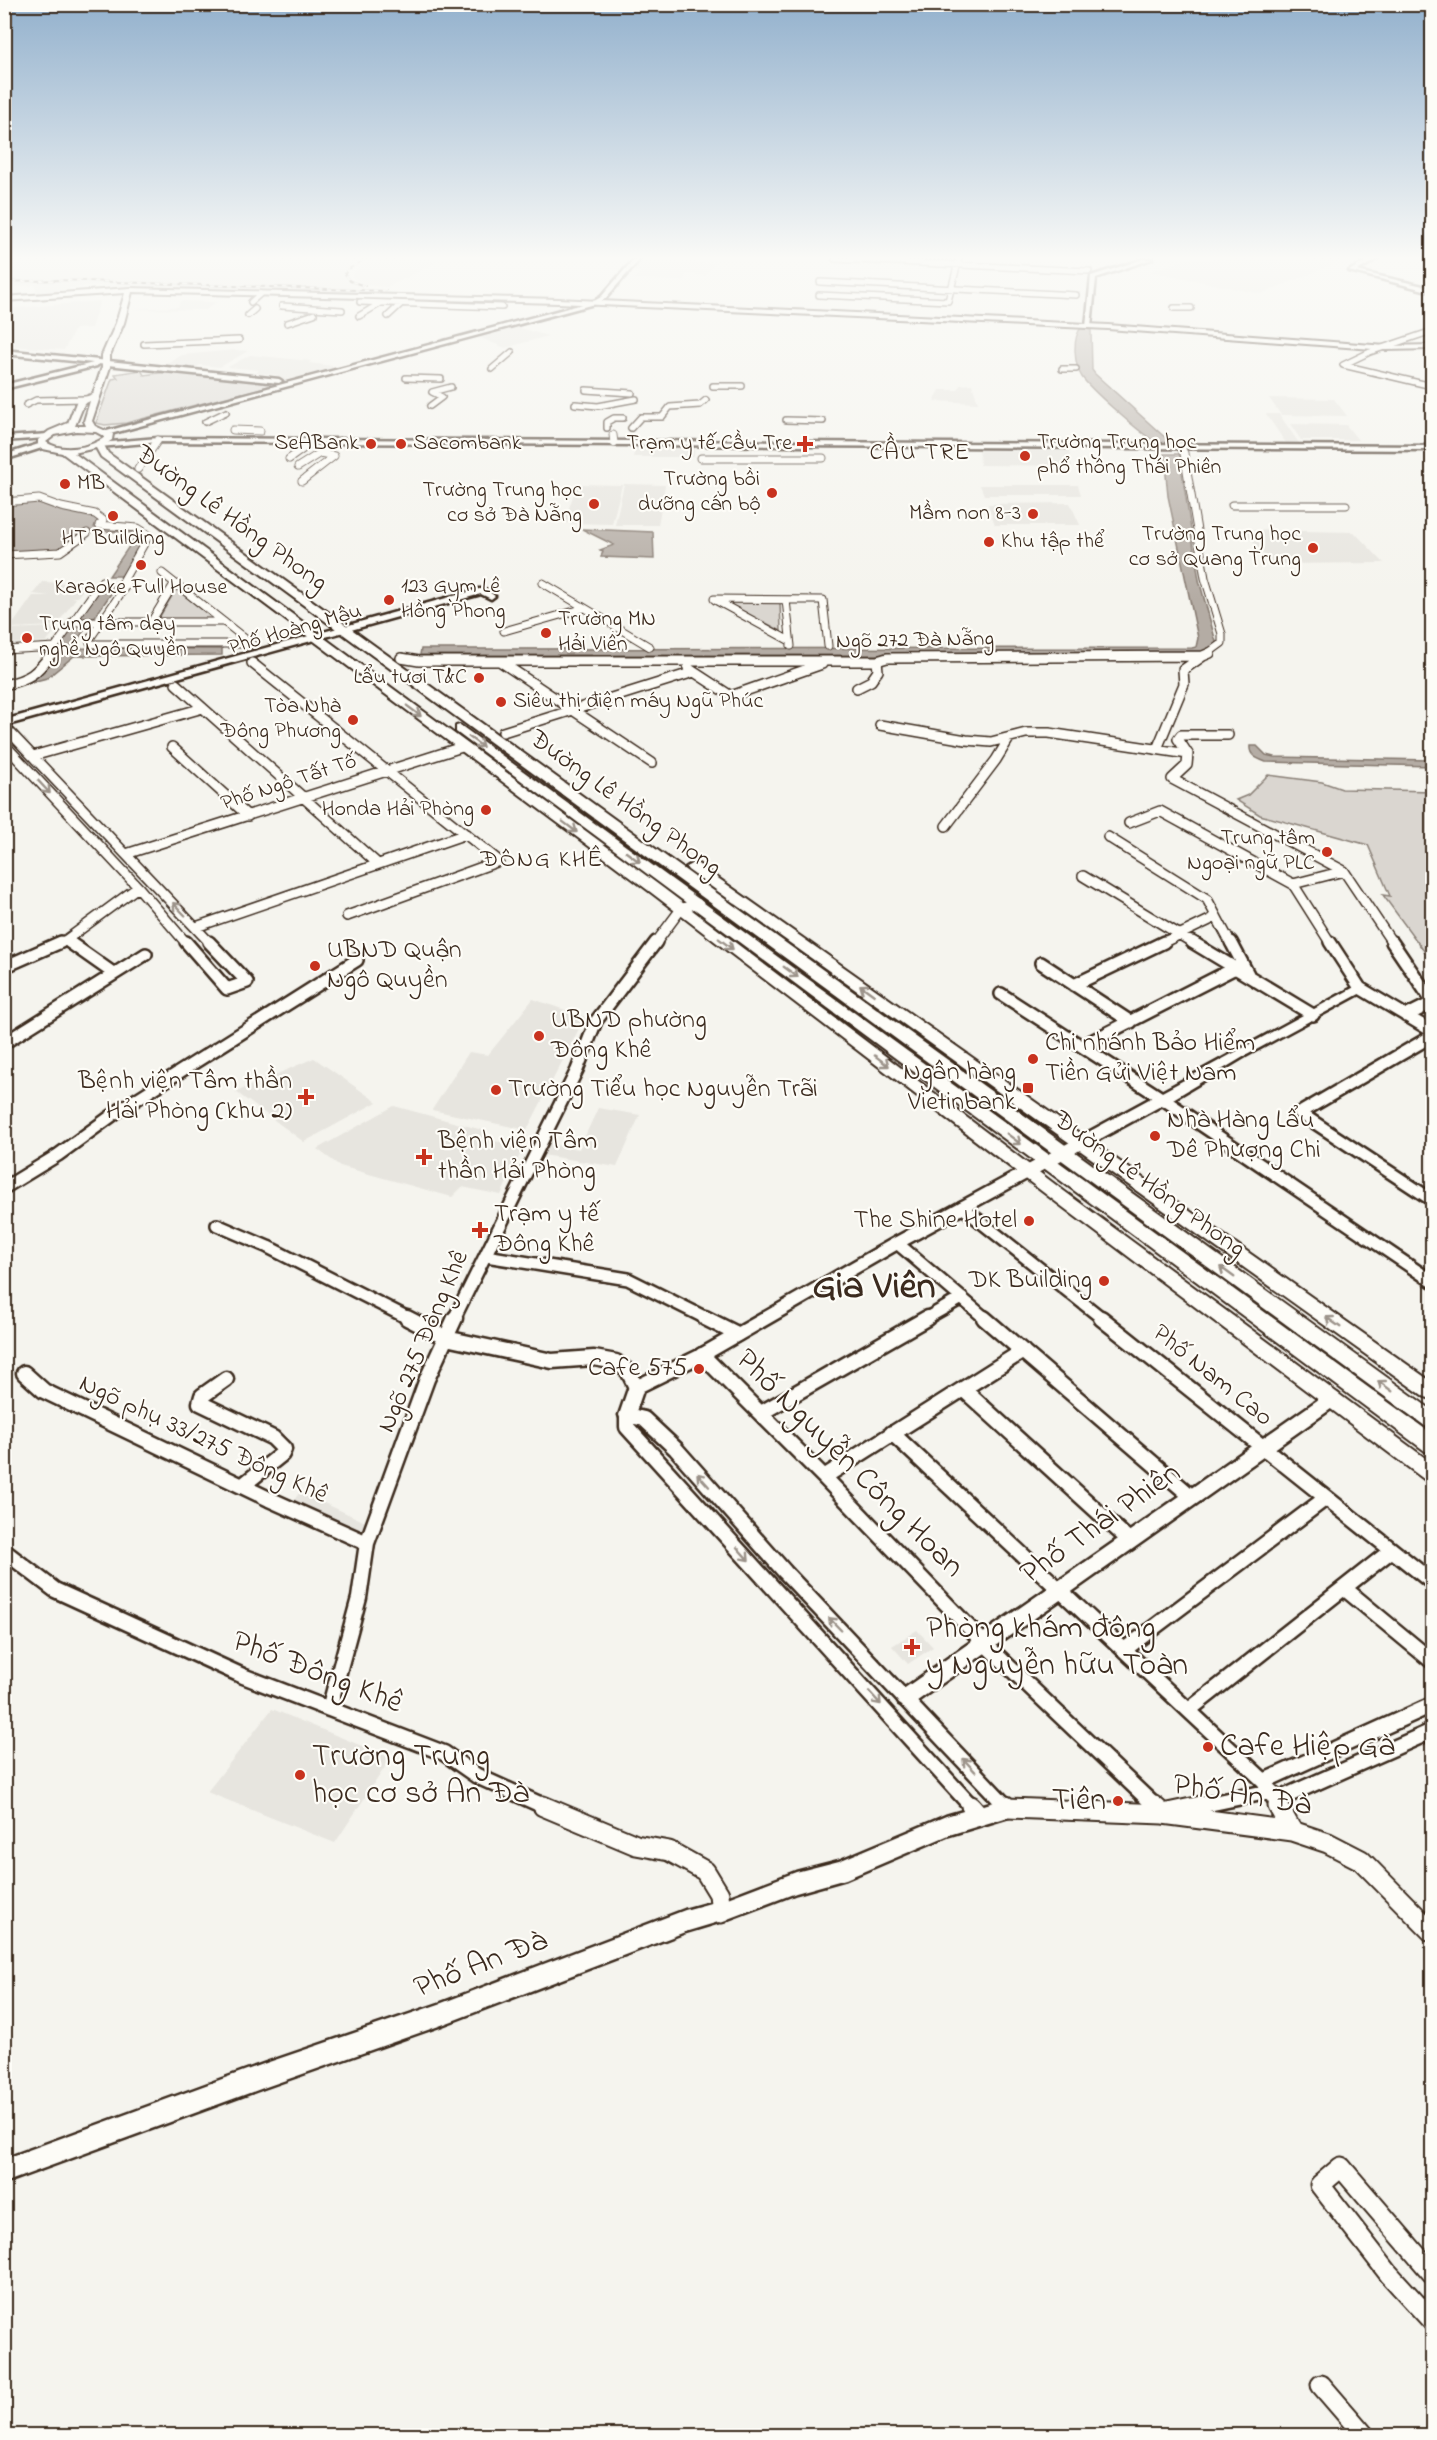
<svg xmlns="http://www.w3.org/2000/svg" width="1437" height="2440" viewBox="0 0 1437 2440" font-family="'Indie Flower',sans-serif">
  <style>
    .built { fill: #e7e5df }
    .green { fill: #dad6d0; stroke: #8a8077; stroke-width: 1.5 }
    .water { fill: #b4aca4; stroke: #84786e; stroke-width: 1.5 }
    .lines { fill: none; stroke-linecap: round; stroke-linejoin: round }
    .minor-far5-casing { stroke: #3b2a1e; stroke-width: 8 }
    .minor-far4-casing { stroke: #3b2a1e; stroke-width: 9 }
    .minor-far3-casing { stroke: #3b2a1e; stroke-width: 12 }
    .minor-far2-casing { stroke: #3b2a1e; stroke-width: 16 }
    .minor-far1-casing { stroke: #3b2a1e; stroke-width: 19 }
    .minor-casing { stroke: #3b2a1e; stroke-width: 23 }
    .tertiary-casing { stroke: #3b2a1e; stroke-width: 5 }
    .secondary-casing { stroke: #3b2a1e; stroke-width: 5 }
    .primary-casing { stroke: #3b2a1e; stroke-width: 4 }
    .minor-far5 { stroke: #fdfcf7; stroke-width: 5 }
    .minor-far4 { stroke: #fdfcf7; stroke-width: 7 }
    .minor-far3 { stroke: #fdfcf7; stroke-width: 9 }
    .minor-far2 { stroke: #fdfcf7; stroke-width: 11 }
    .minor-far1 { stroke: #fdfcf7; stroke-width: 14 }
    .minor { stroke: #fdfcf7; stroke-width: 19 }
    .tertiary { fill: #fdfcf7; fill-rule: evenodd }
    .secondary { fill: #fdfcf7; fill-rule: evenodd }
    .primary { fill: #fdfcf7; fill-rule: evenodd }
    .rail-casing { stroke: #3b2a1e; stroke-width: 2 }
    .rail { stroke: #fdfcf7; stroke-width: 1.5; stroke-dasharray: 4.5; stroke-linecap: butt }
    .oneway { stroke: #9c938a }
    .poi-dot { fill: #c8321e; stroke: #fdfcf7; stroke-width: 2 }
    .labels { text-anchor: middle; dominant-baseline: central; stroke-width: 4.5; stroke-linejoin: round; paint-order: stroke }
    .far-poi-label { font-size: 22px; fill: #3b2a1e; stroke: #fdfcf7; text-anchor: end }
    .far-street-label { font-size: 22px; fill: #3b2a1e; stroke: #fdfcf7 }
    .far-quarter-label { font-size: 24px; letter-spacing: 1.5px; fill: #3b2a1e; stroke: #fdfcf7 }
    .street-label { font-size: 26px; fill: #3b2a1e; stroke: #fdfcf7 }
    .poi-label { font-size: 26px; fill: #3b2a1e; stroke: #fdfcf7; text-anchor: start }
    .near-street-label { font-size: 32px; fill: #3b2a1e; stroke: #fdfcf7 }
    .near-poi-label { font-size: 32px; fill: #3b2a1e; stroke: #fdfcf7; text-anchor: start }
    .town-label { font-size: 38px; font-weight: bold; fill: #3b2a1e; stroke: #fdfcf7 }
  </style>
  <rect width="100%" height="100%" fill="#f5f4ee"/>
  <filter id="ink" filterUnits="userSpaceOnUse"><feTurbulence type="fractalNoise" baseFrequency=".0167" numOctaves="2"/><feDisplacementMap in="SourceGraphic" scale="12" xChannelSelector="R" yChannelSelector="G"/><feConvolveMatrix kernelMatrix="1 2 1 2 8 2 1 2 1" color-interpolation-filters="sRGB"/></filter>
  <g filter="url(#ink)">
    <path class="built" d="M5,259H362L347,271L345,275L346,280L363,286L357,291L86,286L37,294L35,285L5,288Z
      M369,259H429L435,263L388,287L373,286L362,284L352,277L353,272Z
      M1186,259H1346L1261,294L1150,271Z
      M640,260L714,263L705,276L687,274L683,281L635,279L640,272L631,271Z
      M100,301L91,328L75,329L64,350L13,346L5,350V309Z
      M180,301L216,302L206,310L131,309L178,307Z
      M513,326L548,336L505,348L476,336Z
      M235,350L248,351L220,367L200,365L195,368L162,367L182,355Z
      M250,355L311,361L309,363L341,367L286,380L273,378L277,375L256,373L259,370L228,367Z
      M972,384L978,403L934,401L940,390H958L960,385Z
      M1269,398L1334,399L1347,416L1281,415Z
      M1266,414H1279L1301,446H1288Z
      M1290,424L1346,425L1358,440H1301Z
      M636,446H695L694,457H633Z
      M979,446L1068,447L1072,466L980,465Z
      M577,484L622,485L612,524L564,523Z
      M624,484L665,485L658,525H615Z
      M980,485H1078L1081,495H984Z
      M1070,503L1080,525H995L988,504Z
      M1244,530L1354,532L1384,563L1271,564Z
      M42,582L88,584L77,597H72L76,598L56,626L10,628L33,596H49L33,594Z
      M57,627L47,642L5,644V634L8,629Z
      M533,999L585,1017L527,1130L432,1110L469,1052L488,1055Z
      M314,1058L377,1102L304,1142L236,1092Z
      M394,1106L486,1131L481,1139L524,1146L501,1195L462,1187L452,1197L340,1166L317,1149Z
      M598,1108L640,1115L617,1167L536,1154L542,1143L579,1149Z
      M300,1492L372,1525L365,1537L291,1504Z
      M917,1630L933,1647L908,1664L892,1646Z
      M272,1709L391,1758L335,1843L207,1792Z"/>
    <path class="green" d="M141,370L144,375L167,372L262,381L271,383L269,386L126,423L105,425L96,423L112,379L118,378L115,374Z
      M176,589L216,621H157Z
      M726,602H780L781,631Z
      M1268,775L1322,782L1342,789L1432,791V962L1383,895L1390,896L1368,845L1260,815L1236,800L1248,795Z"/>
    <path class="water" d="M1081,328L1091,330L1092,370L1095,374L1170,442L1169,443C1163,444 1157,443 1151,439C1137,430 1091,390 1082,377C1074,365 1072,338 1081,328Z
      M1164,454H1179L1199,580L1216,642L1215,647L1202,653L835,655H420L421,649L1192,648L1196,647L1198,638L1168,496Z
      M32,499L87,513L100,519L94,527L138,530L145,535L123,576H109L136,536L127,532L88,531L61,549L5,554V503Z
      M582,529L653,532L654,559L601,557L603,551L600,550L614,545Z
      M102,585H117L94,618L79,620L78,618Z
      M75,624L88,625L76,642L79,648L222,649V655L74,656L47,678L5,689V683L37,676L42,672Z
      M1250,746H1257L1266,755L1274,757L1432,760V766L1266,762C1258,759 1249,756 1250,746Z"/>
    <g class="lines">
      <defs>
        <path id="minor-far5" d="M835,259L1089,271
          M820,282L1076,295
          M819,295L948,301L959,259
          M251,302L260,294
          M360,302L502,307
          M282,306L342,310
          M1174,308H1191
          M248,315L255,309
          M359,316L381,303
          M388,316L401,304
          M287,323L314,314
          M1432,331L1370,352L1343,365L1432,386
          M144,344L239,340
          M492,369L512,352
          M1062,369H1076
          M406,378L441,379
          M713,386H742
          M586,390L632,393
          M575,404L598,406L636,399
          M26,405L36,400L86,399
          M430,406L442,397L432,392L451,387
          M786,420L823,421
          M205,422L226,412
          M607,428V422L614,418H623
          M631,428L641,417H662L670,407L700,405L706,400
          M233,430L260,431"/>
        <path id="minor-far4" d="M233,430L260,431
          M613,435L614,443
          M1180,446L1184,453L1205,578L1222,634V643L1207,654
          M701,458H823
          M289,459L314,441
          M298,467L339,441
          M138,469L158,440
          M302,481L334,456L320,453
          M4,502L39,499L61,507L95,514L103,520
          M1232,505H1346
          M99,525L138,528L149,535L123,581L127,584L89,640L91,644H252
          M4,555L60,552L87,533
          M162,573L253,645
          M543,583L585,608
          M714,599L823,600L828,646
          M715,600L790,641
          M786,600L791,646
          M72,622H224
          M151,622L174,584
          M504,631L585,608L650,647
          M4,650L55,647
          M50,654L102,581"/>
        <path id="minor-far3" d="M401,658L419,661H877L887,658L1203,656L1210,653
          M501,662L652,763
          M252,663L499,861
          M688,668L731,696L822,664
          M176,684L378,864
          M4,685C30,679 36,674 52,653
          M857,688L871,681L878,671L877,661
          M880,725L966,740L991,742L1026,733H1049L1188,754L1187,765L1172,779L1344,871L1393,944
          M4,726L211,944
          M503,732L694,672
          M4,744L138,887L187,944
          M172,747L248,816
          M1157,749L1184,684L1183,670L1203,656
          M1188,754L1178,739L1181,735H1228
          M33,756L203,708
          M1129,823L1160,811L1293,884L1331,944
          M946,826L996,760L1010,737
          M1108,837L1207,899L1231,944
          M126,854L462,747
          M1083,876L1195,944
          M1293,884L1344,871
          M347,916L499,861
          M196,927L466,834
          M66,940L71,944
          M58,944L66,940L138,887
          M655,944L681,909L697,903
          M1160,944L1216,917"/>
        <path id="minor-far2" d="M69,942L113,973
          M186,942L227,989L247,982L209,942
          M1192,942L1313,1015
          M1231,942L1248,974
          M1330,942L1360,988L1432,1031
          M1392,942L1432,1001
          M1041,963L1131,1022
          M4,967L61,942
          M1074,985L1164,942
          M1001,994L1163,1099L1432,1281
          M1406,1016L1432,1003
          M1432,1036L1300,1113L1432,1200
          M4,1043L146,954
          M1082,1046L1235,968
          M4,1188L58,1155L121,1109L357,960
          M962,1207L1103,1319
          M217,1225L268,1247L410,1319
          M897,1243L986,1319
          M486,1256L628,1279L708,1319
          M454,1319L577,1070L596,1021L656,942
          M925,1319L962,1298"/>
        <path id="minor-far1" d="M407,1318L446,1338L552,1361L594,1358L616,1362L628,1371L636,1387
          M705,1318L737,1334
          M984,1318L1192,1497
          M1101,1318L1432,1582
          M702,1355L824,1477L984,1643L1156,1807
          M24,1373L44,1391L269,1499L367,1543
          M226,1379L202,1396L200,1403L273,1438L284,1449L282,1454L242,1486
          M963,1389L1130,1541
          M761,1413L927,1318
          M892,1433L1264,1781L1279,1807
          M824,1477L1023,1351
          M4,1551L55,1590L243,1676L444,1753L477,1776L546,1807
          M1344,1588L1432,1661
          M1124,1650L1326,1498
          M329,1709L359,1598L367,1543L427,1379L455,1318
          M1189,1710L1392,1550
          M1264,1781L1432,1705
          M1277,1800L1432,1731
          M972,1807L627,1427V1415L644,1419L676,1449L785,1572L1007,1807
          M1194,1807L1271,1791"/>
        <path id="minor" d="M543,1806L636,1845L669,1851L705,1871L719,1894L721,1913
          M971,1806L978,1814
          M1006,1806L1008,1808L1163,1814L1292,1831L1328,1843L1361,1860L1432,1932
          M1154,1806L1163,1814L1201,1806
          M1278,1806L1292,1831
          M1432,2273L1341,2167L1320,2185L1389,2274L1432,2321
          M1321,2385L1365,2436"/>
        <path id="tertiary" d="M634,259H640L605,299L598,303L110,434L103,432L594,301L601,297Z
          M1144,259H1152L1096,278L1091,326L1086,327L1091,276Z
          M1370,259H1377L1357,271L1432,288V292L1349,271Z
          M4,350L279,379L282,381L279,383L98,364L97,366L4,389V385L93,363L4,354Z
          M479,589H485L495,596L491,599L481,594L4,726V720Z
          M1360,984L1366,988L1365,991L1245,1056L1168,1102L902,1247L708,1359L643,1391L633,1420L627,1421L621,1420L619,1415L630,1383L696,1351L892,1239Z
          M1332,1393L1338,1394L1340,1399L1338,1404L913,1704L906,1707L899,1704L896,1698L899,1692L1326,1394Z
          M1008,1798L1015,1801L1018,1808L1015,1815L949,1835L846,1879L796,1893L725,1920L685,1932L439,2026L266,2087L4,2183V2159L266,2063L439,2004L685,1910L725,1899L796,1872L839,1861L946,1816Z"/>
        <path id="secondary" d="M49,434L50,436L46,438L4,441V437Z
          M158,438L1432,446V450L158,442L99,447L95,445L99,443Z
          M42,443H45V447L4,460V455Z"/>
        <path id="primary" d="M130,288L558,299L1108,325L1386,346L1432,345V349L1386,350L1108,329L558,303L132,292L124,323L110,355V367L92,421L95,426L113,434L112,440L104,445L108,453L1432,1410V1428L1425,1426L101,457L96,448L74,453L663,888L1064,1191L1432,1463V1482L1425,1480L1052,1199L653,894L62,453L43,449L38,444V440L49,431L68,423L77,400L93,394L102,367V355L116,323L125,293L4,301V297ZM90,401L84,421L86,426H75L84,404ZM76,431L96,432L105,437C90,448 62,453 46,442L55,435Z
          M460,725L1432,1434V1453L1425,1451L456,732V726Z
          M693,863L698,864L1432,1382V1399L1425,1397L688,870L686,867Z"/>
      </defs>
      <use href="#minor-far5" class="minor-far5-casing"/>
      <use href="#minor-far4" class="minor-far4-casing"/>
      <use href="#minor-far3" class="minor-far3-casing"/>
      <use href="#minor-far2" class="minor-far2-casing"/>
      <use href="#minor-far1" class="minor-far1-casing"/>
      <use href="#minor" class="minor-casing"/>
      <use href="#tertiary" class="tertiary-casing"/>
      <use href="#secondary" class="secondary-casing"/>
      <use href="#primary" class="primary-casing"/>
      <use href="#minor-far5" class="minor-far5"/>
      <use href="#minor-far4" class="minor-far4"/>
      <use href="#minor-far3" class="minor-far3"/>
      <use href="#minor-far2" class="minor-far2"/>
      <use href="#minor-far1" class="minor-far1"/>
      <use href="#minor" class="minor"/>
      <use href="#tertiary" class="tertiary"/>
      <use href="#secondary" class="secondary"/>
      <use href="#primary" class="primary"/>
      <defs>
        <path id="rail" d="M4,282L57,280L386,291
          M365,286L350,281L345,274L347,270L366,259"/>
      </defs>
      <use href="#rail" class="rail-casing"/>
      <use href="#rail" class="rail"/>
    </g>
    <defs><path id="oneway-shaft" d="M-6 0H5M1.5-3L5.5 0L1.5 3" fill="none" stroke-width="1.6" stroke-linecap="round" stroke-linejoin="round" transform="scale(1.5)"/></defs>
    <g class="oneway">
      <use href="#oneway-shaft" transform="translate(414 711) rotate(37)"/>
      <use href="#oneway-shaft" transform="translate(476 742) rotate(36)"/>
      <use href="#oneway-shaft" transform="translate(44 787) rotate(47)"/>
      <use href="#oneway-shaft" transform="translate(570 827) rotate(37)"/>
      <use href="#oneway-shaft" transform="translate(633 857) rotate(36)"/>
      <use href="#oneway-shaft" transform="translate(179 909) rotate(-134)"/>
      <use href="#oneway-shaft" transform="translate(726 944) rotate(37)"/>
      <use href="#oneway-shaft" transform="translate(791 972) rotate(36)"/>
      <use href="#oneway-shaft" transform="translate(867 990) rotate(-144)"/>
      <use href="#oneway-shaft" transform="translate(882 1061) rotate(37)"/>
      <use href="#oneway-shaft" transform="translate(1014 1139) rotate(37)"/>
      <use href="#oneway-shaft" transform="translate(1227 1272) rotate(-144)"/>
      <use href="#oneway-shaft" transform="translate(1333 1322) rotate(-145)"/>
      <use href="#oneway-shaft" transform="translate(1385 1386) rotate(-144)"/>
      <use href="#oneway-shaft" transform="translate(703 1480) rotate(-132)"/>
      <use href="#oneway-shaft" transform="translate(743 1554) rotate(48)"/>
      <use href="#oneway-shaft" transform="translate(835 1624) rotate(-134)"/>
      <use href="#oneway-shaft" transform="translate(875 1698) rotate(48)"/>
      <use href="#oneway-shaft" transform="translate(969 1765) rotate(-133)"/>
    </g>
  </g>
  <linearGradient id="sky" x2="0" y2="1"><stop stop-color="#93b1cd"/><stop offset="0.43" stop-color="#fafaf7"/><stop offset="1" stop-color="#fafaf7" stop-opacity="0"/></linearGradient>
  <rect width="1437" height="600" fill="url(#sky)"/>
  <g class="poi-dot">
    <circle cx="371" cy="444" r="6"/>
    <circle cx="401" cy="444" r="6"/>
    <path d="M802 435h6v6h6v6h-6v6h-6v-6h-6v-6h6z"/>
    <circle cx="1025" cy="456" r="6"/>
    <circle cx="65" cy="484" r="6"/>
    <circle cx="772" cy="493" r="6"/>
    <circle cx="594" cy="504" r="6"/>
    <circle cx="1033" cy="514" r="6"/>
    <circle cx="113" cy="516" r="6"/>
    <circle cx="989" cy="542" r="6"/>
    <circle cx="1313" cy="548" r="6"/>
    <circle cx="141" cy="565" r="6"/>
    <circle cx="389" cy="600" r="6"/>
    <circle cx="546" cy="633" r="6"/>
    <circle cx="27" cy="638" r="6"/>
    <circle cx="479" cy="678" r="6"/>
    <circle cx="501" cy="702" r="6"/>
    <circle cx="353" cy="720" r="6"/>
    <circle cx="486" cy="810" r="6"/>
    <circle cx="1327" cy="852" r="6"/>
    <circle cx="315" cy="966" r="6"/>
    <circle cx="539" cy="1036" r="6"/>
    <circle cx="1033" cy="1059" r="6"/>
    <rect x="1022" y="1082" width="12" height="12" rx="3"/>
    <circle cx="496" cy="1090" r="6"/>
    <path d="M303 1088h6v6h6v6h-6v6h-6v-6h-6v-6h6z"/>
    <circle cx="1155" cy="1136" r="6"/>
    <path d="M421 1148h6v6h6v6h-6v6h-6v-6h-6v-6h6z"/>
    <circle cx="1029" cy="1221" r="6"/>
    <path d="M477 1221h6v6h6v6h-6v6h-6v-6h-6v-6h6z"/>
    <circle cx="1104" cy="1281" r="6"/>
    <circle cx="699" cy="1369" r="6"/>
    <path d="M909 1638h6v6h6v6h-6v6h-6v-6h-6v-6h6z"/>
    <circle cx="1208" cy="1747" r="6"/>
    <circle cx="300" cy="1775" r="6"/>
    <circle cx="1118" cy="1801" r="6"/>
  </g>
  <g class="labels">
    <g class="far-poi-label">
      <text x="1037" y="443" text-anchor="start">Trường Trung học<tspan x="1037" dy="25">phổ thông Thái Phiên</tspan></text>
      <text x="359" y="444">SeABank</text>
      <text x="413" y="444" text-anchor="start">Sacombank</text>
      <text x="792" y="444">Trạm y tế Cầu Tre</text>
      <text x="760" y="480">Trường bồi<tspan x="760" dy="25">dưỡng cán bộ</tspan></text>
      <text x="77" y="484" text-anchor="start">MB</text>
      <text x="582" y="491">Trường Trung học<tspan x="582" dy="25">cơ sở Đà Nẵng</tspan></text>
      <text x="1021" y="514">Mầm non 8-3</text>
      <text x="1301" y="535">Trường Trung học<tspan x="1301" dy="25">cơ sở Quang Trung</tspan></text>
      <text x="113" y="539" text-anchor="middle">HT Building</text>
      <text x="1001" y="542" text-anchor="start">Khu tập thể</text>
      <text x="401" y="587" text-anchor="start">123 Gym Lê<tspan x="401" dy="25">Hồng Phong</tspan></text>
      <text x="141" y="588" text-anchor="middle">Karaoke Full House</text>
      <text x="558" y="620" text-anchor="start">Trường MN<tspan x="558" dy="25">Hải Viên</tspan></text>
      <text x="39" y="625" text-anchor="start">Trung tâm dạy<tspan x="39" dy="25">nghề Ngô Quyền</tspan></text>
      <text x="467" y="678">Lẩu tươi T&amp;C</text>
      <text x="513" y="702" text-anchor="start">Siêu thị điện máy Ngũ Phúc</text>
      <text x="341" y="707">Tòa Nhà<tspan x="341" dy="25">Đông Phương</tspan></text>
      <text x="474" y="810">Honda Hải Phòng</text>
      <text x="1315" y="839">Trung tâm<tspan x="1315" dy="25">Ngoại ngữ PLC</tspan></text>
    </g>
    <g class="far-street-label">
      <text transform="translate(295 630) rotate(-16)">Phố Hoàng Mậu</text>
      <text transform="translate(915 641) rotate(-1)">Ngõ 272 Đà Nẵng</text>
      <text transform="translate(289 783) rotate(-18)">Phố Ngô Tất Tố</text>
    </g>
    <g class="far-quarter-label">
      <text x="920" y="453">CẦU TRE</text>
      <text x="542" y="860">ĐÔNG KHÊ</text>
    </g>
    <g class="street-label">
      <text transform="translate(231 519) rotate(36)">Đường Lê Hồng Phong</text>
      <text transform="translate(625 804) rotate(36)">Đường Lê Hồng Phong</text>
      <text transform="translate(1149 1185) rotate(36)">Đường Lê Hồng Phong</text>
      <text transform="translate(424 1342) rotate(-67)">Ngõ 275 Đông Khê</text>
      <text transform="translate(1212 1376) rotate(39)">Phố Nam Cao</text>
      <text transform="translate(203 1440) rotate(25)">Ngõ phụ 33/275 Đông Khê</text>
    </g>
    <g class="poi-label">
      <text x="327" y="951">UBND Quận<tspan x="327" dy="30">Ngô Quyền</tspan></text>
      <text x="551" y="1021">UBND phường<tspan x="551" dy="30">Đông Khê</tspan></text>
      <text x="1045" y="1044">Chi nhánh Bảo Hiểm<tspan x="1045" dy="30">Tiền Gửi Việt Nam</tspan></text>
      <text x="1016" y="1073" text-anchor="end">Ngân hàng<tspan x="1016" dy="30">Vietinbank</tspan></text>
      <text x="292" y="1082" text-anchor="end">Bệnh viện Tâm thần<tspan x="292" dy="30">Hải Phòng (khu 2)</tspan></text>
      <text x="508" y="1090">Trường Tiểu học Nguyễn Trãi</text>
      <text x="1167" y="1121">Nhà Hàng Lẩu<tspan x="1167" dy="30">Dê Phượng Chi</tspan></text>
      <text x="438" y="1142">Bệnh viện Tâm<tspan x="438" dy="30">thần Hải Phòng</tspan></text>
      <text x="494" y="1215">Trạm y tế<tspan x="494" dy="30">Đông Khê</tspan></text>
      <text x="1017" y="1221" text-anchor="end">The Shine Hotel</text>
      <text x="1092" y="1281" text-anchor="end">DK Building</text>
      <text x="687" y="1369" text-anchor="end">Cafe 575</text>
    </g>
    <g class="near-street-label">
      <text transform="translate(849 1464) rotate(45)">Phố Nguyễn Công Hoan</text>
      <text transform="translate(1101 1524) rotate(-35)">Phố Thái Phiên</text>
      <text transform="translate(317 1673) rotate(21)">Phố Đông Khê</text>
      <text transform="translate(1242 1796) rotate(9)">Phố An Đà</text>
      <text transform="translate(481 1965) rotate(-21)">Phố An Đà</text>
    </g>
    <g class="near-poi-label">
      <text x="926" y="1629">Phòng khám đông<tspan x="926" dy="37">y Nguyễn hữu Toàn</tspan></text>
      <text x="1220" y="1747">Cafe Hiệp Gà</text>
      <text x="312" y="1757">Trường Trung<tspan x="312" dy="37">học cơ sở An Đà</tspan></text>
      <text x="1106" y="1801" text-anchor="end">Tiên</text>
    </g>
    <g class="town-label">
      <text x="874" y="1288">Gia Viên</text>
    </g>
  </g>
  <rect width="1437" height="2440" fill="none" stroke="#fdfcf7" stroke-width="24"/>
  <rect x="12" y="12" width="1413" height="2416" fill="none" stroke="#3b2a1e" stroke-width="2" filter="url(#ink)"/>
</svg>
